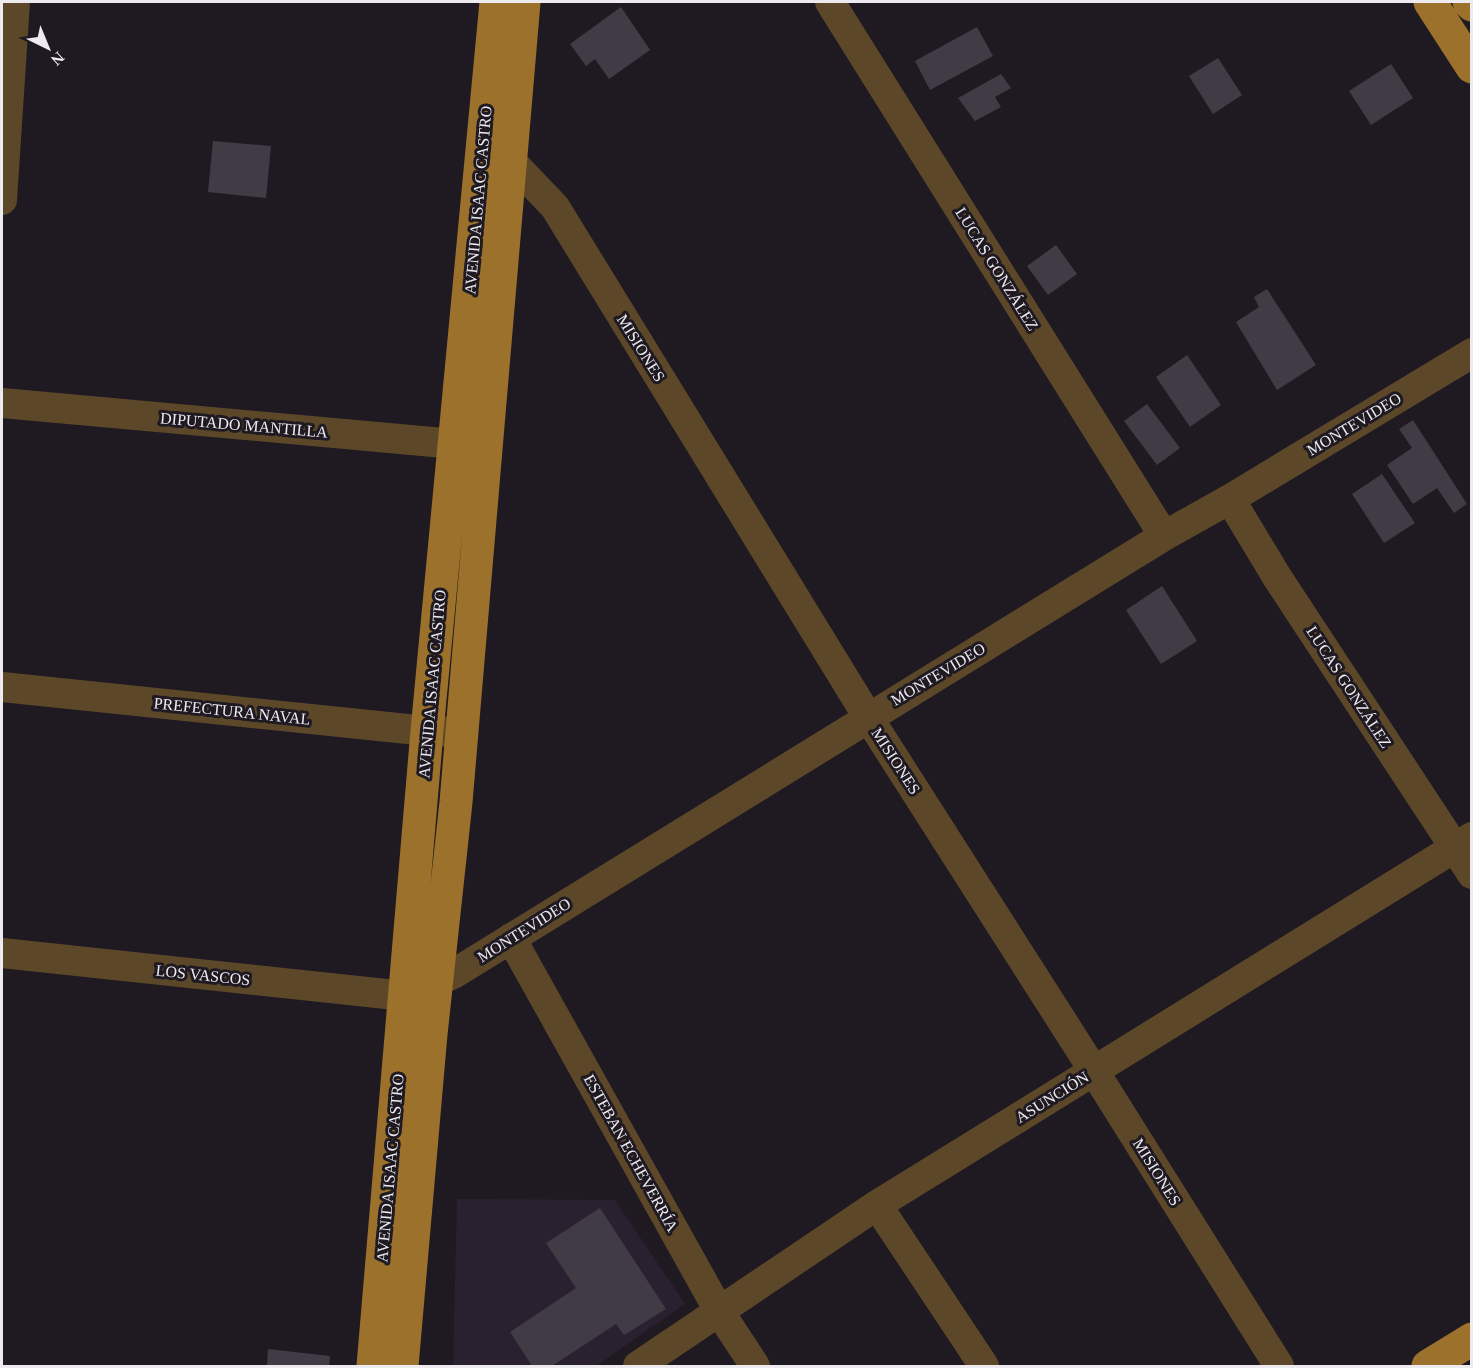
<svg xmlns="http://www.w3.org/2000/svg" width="1473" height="1368" viewBox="0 0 1473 1368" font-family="Georgia,serif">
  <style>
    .built { fill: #29212f }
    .building { fill: #413b45 }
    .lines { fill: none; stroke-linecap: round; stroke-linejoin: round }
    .minor { stroke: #5c4728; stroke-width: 30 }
    .major { stroke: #9c712b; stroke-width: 33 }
    .labels { text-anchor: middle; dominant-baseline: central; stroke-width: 6; stroke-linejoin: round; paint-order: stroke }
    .street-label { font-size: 16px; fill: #edeaf0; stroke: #1f1a22 }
  </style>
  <rect width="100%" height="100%" fill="#1f1a22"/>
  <path class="built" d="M457,1199L615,1200L685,1304L596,1366H453Z"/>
  <path class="building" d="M621,7L650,50L609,79L595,59L586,66L570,44Z
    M977,27L993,56L930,90L915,61Z
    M1218,58L1242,95L1213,114L1189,76Z
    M1391,64L1413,98L1371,125L1349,91Z
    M1001,74L1011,88L995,97L1001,107L975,121L958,98Z
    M213,141L271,146L266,198L208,192Z
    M1056,245L1077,274L1048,295L1027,266Z
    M1267,289L1316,365L1277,390L1236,322L1259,307L1254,297Z
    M1187,355L1221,405L1190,427L1156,377Z
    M1147,404L1180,448L1157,465L1124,421Z
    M1413,420L1467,504L1454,513L1437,488L1413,504L1387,465L1412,448L1399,429Z
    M1382,474L1415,523L1384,543L1352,494Z
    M1162,586L1197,641L1161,664L1126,610Z
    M600,1208L666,1309L624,1335L616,1324L552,1366H532L510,1332L576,1288L546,1243Z
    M268,1349L330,1356L329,1366H267Z"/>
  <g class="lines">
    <path class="minor" d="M830,2L1164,536
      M510,160L555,207L868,717L1094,1071L1279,1366
      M2,200L15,2
      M2,403L455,444L480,441
      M1230,499L1277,577L1472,874
      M2,687L427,731L462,732
      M511,938L719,1311L755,1366
      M2,953L405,996L455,973L1164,536L1230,499L1472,353
      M877,1205L984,1366
      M638,1366L877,1205L1472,837"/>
    <path class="major" d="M1430,2L1472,67
      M1469,2L1472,5
      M373,1366L427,731L496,2
      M402,1366L431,1034L456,802L524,2
      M1428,1366L1472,1339"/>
  </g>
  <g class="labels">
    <g class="street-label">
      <text transform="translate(478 200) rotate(-85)">AVENIDA ISAAC CASTRO</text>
      <text transform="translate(997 269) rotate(58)">LUCAS GONZÁLEZ</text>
      <text transform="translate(641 348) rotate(58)">MISIONES</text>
      <text transform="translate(1354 424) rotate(-31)">MONTEVIDEO</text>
      <text transform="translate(244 425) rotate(5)">DIPUTADO MANTILLA</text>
      <text transform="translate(938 674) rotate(-31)">MONTEVIDEO</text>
      <text transform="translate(432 684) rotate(-85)">AVENIDA ISAAC CASTRO</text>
      <text transform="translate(1349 687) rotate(57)">LUCAS GONZÁLEZ</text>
      <text transform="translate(232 711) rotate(6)">PREFECTURA NAVAL</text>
      <text transform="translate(896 761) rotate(57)">MISIONES</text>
      <text transform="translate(524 930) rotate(-32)">MONTEVIDEO</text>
      <text transform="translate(203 975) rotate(6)">LOS VASCOS</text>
      <text transform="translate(1052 1097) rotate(-32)">ASUNCIÓN</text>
      <text transform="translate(631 1153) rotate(61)">ESTEBAN ECHEVERRÍA</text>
      <text transform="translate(390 1168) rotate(-85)">AVENIDA ISAAC CASTRO</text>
      <text transform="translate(1157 1172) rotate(58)">MISIONES</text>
    </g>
  </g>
  <rect width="1473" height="1368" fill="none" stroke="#edeaf0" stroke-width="6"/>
  <g transform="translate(48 48) rotate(137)" stroke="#1f1a22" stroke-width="4.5" paint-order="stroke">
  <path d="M0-4.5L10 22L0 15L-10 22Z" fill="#edeaf0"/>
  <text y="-9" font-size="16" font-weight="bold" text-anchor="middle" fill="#edeaf0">N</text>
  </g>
</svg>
